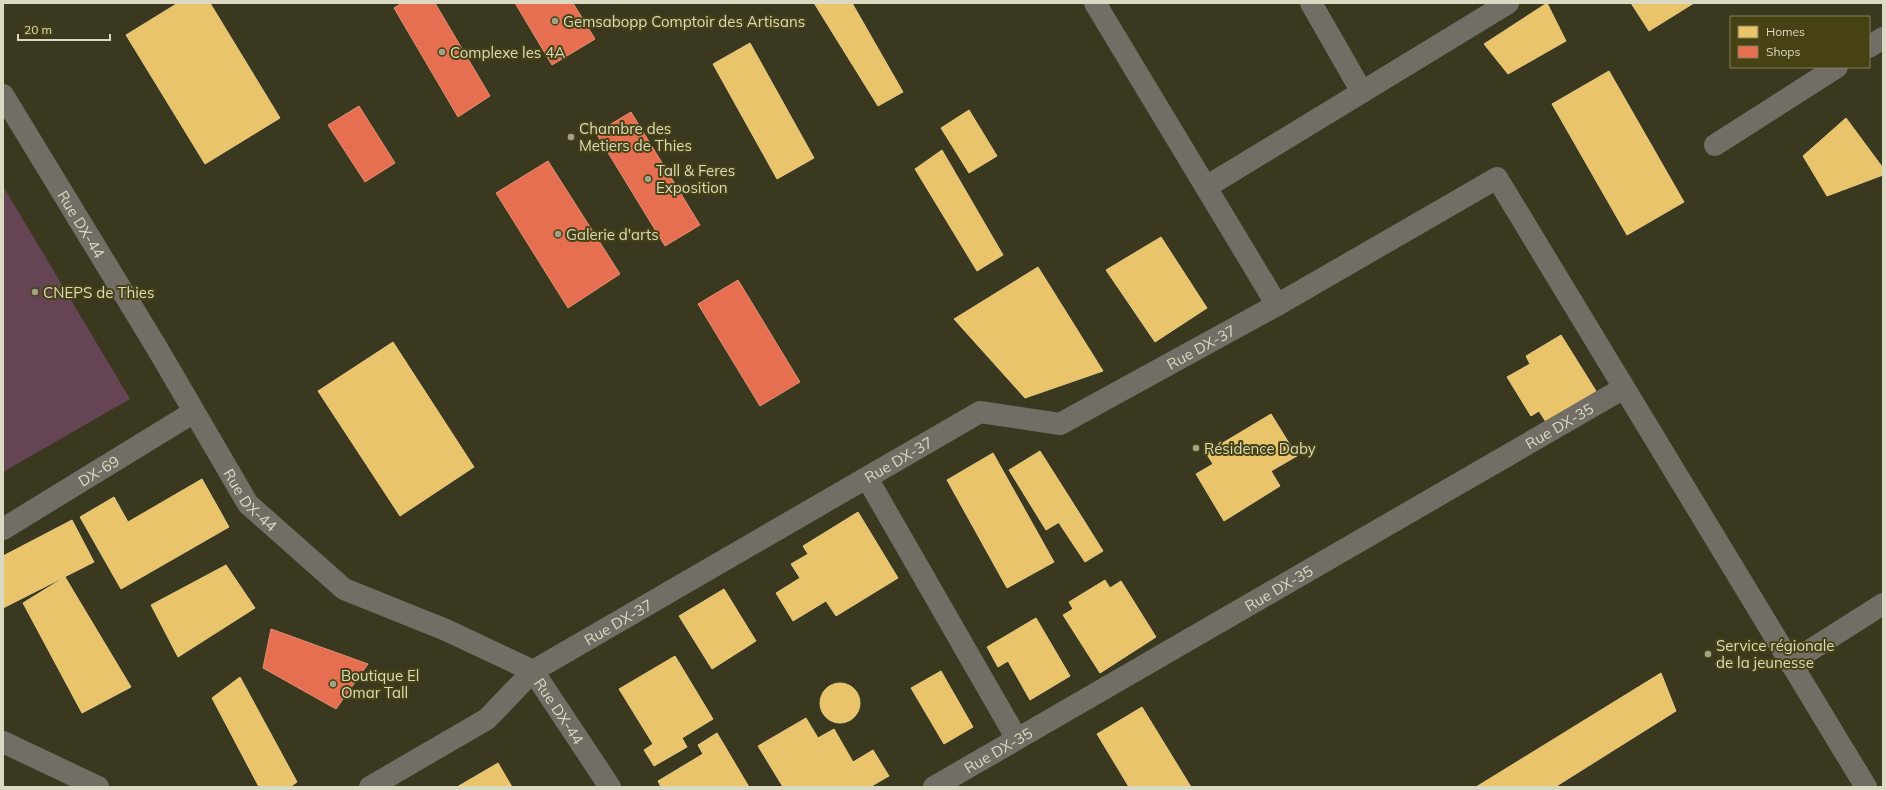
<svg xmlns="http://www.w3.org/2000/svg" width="1886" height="790" viewBox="0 0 1886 790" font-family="Mulish,sans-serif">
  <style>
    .green { fill: #654454 }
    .homes { fill: #e9c46a; stroke: #e5ca84 }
    .shops { fill: #e76f51; stroke: #e38f73 }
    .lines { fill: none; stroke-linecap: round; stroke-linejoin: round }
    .minor { stroke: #736e65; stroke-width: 22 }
    .poi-dot { fill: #a3a188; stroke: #464213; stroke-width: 1.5 }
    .labels { text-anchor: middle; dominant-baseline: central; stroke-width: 4; stroke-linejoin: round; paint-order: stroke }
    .poi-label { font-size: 15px; fill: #dbd9c1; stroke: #464213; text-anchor: start }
    .street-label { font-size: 15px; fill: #dbd9c1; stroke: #464213 }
  </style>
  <rect width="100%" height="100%" fill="#3a381f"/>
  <path class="green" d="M3,186L130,399L3,472Z"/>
  <path class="homes" d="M178,3H210L280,118L205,164L126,35Z
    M814,3H852L903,92L878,106Z
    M1547,3L1566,41L1508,74L1484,44Z
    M1631,3H1694L1649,31Z
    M750,43L814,158L777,179L713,64Z
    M1609,71L1684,202L1627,235L1552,104Z
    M969,110L997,156L969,173L941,128Z
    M1846,118L1883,168V175L1827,196L1803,156Z
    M942,150L1003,255L977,271L915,169Z
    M1161,237L1207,308L1155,342L1106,270Z
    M1038,267L1103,371L1025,398L954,319Z
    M1561,335L1596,391L1546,422L1539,411L1531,416L1507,377L1530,364L1526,356Z
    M393,342L474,467L400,516L318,391Z
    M1271,414L1297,456L1271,471L1280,486L1224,521L1196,474L1213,464L1206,453Z
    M1040,451L1078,511L1046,530L1009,470Z
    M993,453L1054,562L1007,588L947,480Z
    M202,479L229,527L121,589L80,517L114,497L128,522Z
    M1078,511L1103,551L1085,562L1059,523Z
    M858,512L898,578L836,616L826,601L793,621L776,593L800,578L791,564L808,554L803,546Z
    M72,520L94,562L3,608V556Z
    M226,565L255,608L178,657L151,605Z
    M65,577L131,687L82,713L23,603Z
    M1105,580L1110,588L1121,581L1156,637L1100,673L1063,615L1073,609L1069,602Z
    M724,589L756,641L712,669L679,616Z
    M1036,618L1070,676L1030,700L1008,661L998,667L987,647Z
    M675,656L713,719L682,738L687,747L654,766L644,750L653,744L619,689Z
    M941,671L973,727L944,744L911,688Z
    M1661,673L1676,711L1555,787H1476Z
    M240,677L297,782L290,787H259L212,698Z
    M820 703a20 20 0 1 1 40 0a20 20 0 1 1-40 0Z
    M1142,707L1191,787H1129L1097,734Z
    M806,718L818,738L834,729L853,762L873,750L889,776L870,787H783L758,746Z
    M717,733L749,787H661L658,781L703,754L698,745Z
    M498,763L512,787H457Z"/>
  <path class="shops" d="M402,3H435L490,96L458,117L394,8Z
    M515,3H573L595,39L552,65Z
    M359,106L395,163L365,182L328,125Z
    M631,112L700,225L665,246L596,133Z
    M548,161L620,274L568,308L496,193Z
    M738,280L800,382L760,406L698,304Z
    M271,629L368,664L336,709L263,668Z"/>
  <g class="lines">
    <g class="minor">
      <path d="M1095,3L1277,305"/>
      <path d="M1311,3L1362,92"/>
      <path d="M1869,47L1883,38"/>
      <path id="s1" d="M3,95L157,348L248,504L344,589L446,630L533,671L610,787"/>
      <path d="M1715,145L1837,67"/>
      <path d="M1206,187L1508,3"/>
      <path d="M867,478L1017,739"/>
      <path id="s2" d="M3,529L194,412"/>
      <path d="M1790,663L1883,604"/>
      <path d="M3,742L98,787"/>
      <path id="s3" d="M370,787L487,719L533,671L980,412L1060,424L1277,305L1497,178L1866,787"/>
      <path id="s4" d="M934,787L1624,388"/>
    </g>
  </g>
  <g class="poi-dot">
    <circle cx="555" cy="21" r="4"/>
    <circle cx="442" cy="52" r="4"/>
    <circle cx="571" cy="137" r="4"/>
    <circle cx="648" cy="179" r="4"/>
    <circle cx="558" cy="234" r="4"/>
    <circle cx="35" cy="292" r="4"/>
    <circle cx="1196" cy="448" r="4"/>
    <circle cx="1708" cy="654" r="4"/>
    <circle cx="333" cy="684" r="4"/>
  </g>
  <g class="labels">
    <g class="poi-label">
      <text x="563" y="21">Gemsabopp Comptoir des Artisans</text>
      <text x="450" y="52">Complexe les 4A</text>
      <text x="579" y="128">Chambre des<tspan x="579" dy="17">Metiers de Thies</tspan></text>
      <text x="656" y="170">Tall &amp; Feres<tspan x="656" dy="17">Exposition</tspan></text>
      <text x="566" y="234">Galerie d'arts</text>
      <text x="43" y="292">CNEPS de Thies</text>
      <text x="1204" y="448">Résidence Daby</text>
      <text x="1716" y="645">Service régionale<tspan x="1716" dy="17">de la jeunesse</tspan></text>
      <text x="341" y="675">Boutique El<tspan x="341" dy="17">Omar Tall</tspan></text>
    </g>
    <g class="street-label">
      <text stroke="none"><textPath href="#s1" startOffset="151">Rue DX-44</textPath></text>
      <text stroke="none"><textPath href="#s3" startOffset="960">Rue DX-37</textPath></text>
      <text stroke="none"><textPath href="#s4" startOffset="722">Rue DX-35</textPath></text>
      <text stroke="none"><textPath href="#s3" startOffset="624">Rue DX-37</textPath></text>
      <text stroke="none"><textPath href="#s2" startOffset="112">DX-69</textPath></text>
      <text stroke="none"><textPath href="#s1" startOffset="475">Rue DX-44</textPath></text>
      <text stroke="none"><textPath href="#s4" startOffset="398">Rue DX-35</textPath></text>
      <text stroke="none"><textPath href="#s3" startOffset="300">Rue DX-37</textPath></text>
      <text stroke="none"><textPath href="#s1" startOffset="859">Rue DX-44</textPath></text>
      <text stroke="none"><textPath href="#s4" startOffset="74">Rue DX-35</textPath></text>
    </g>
  </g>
  <rect width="1886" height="790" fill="none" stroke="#dbd9c1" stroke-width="8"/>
  <rect x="1730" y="16" width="140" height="52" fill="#464213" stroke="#827e59"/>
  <rect x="1738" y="26" width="20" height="12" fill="#e9c46a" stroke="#827e59"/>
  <text x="1766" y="36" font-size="12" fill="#dbd9c1">Homes</text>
  <rect x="1738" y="46" width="20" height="12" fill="#e76f51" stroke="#827e59"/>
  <text x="1766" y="56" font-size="12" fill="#dbd9c1">Shops</text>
  <path d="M18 34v6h92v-6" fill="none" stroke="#dbd9c1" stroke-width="2"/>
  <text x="24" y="34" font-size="12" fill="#dbd9c1" stroke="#464213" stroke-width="3" paint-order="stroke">20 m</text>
</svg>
